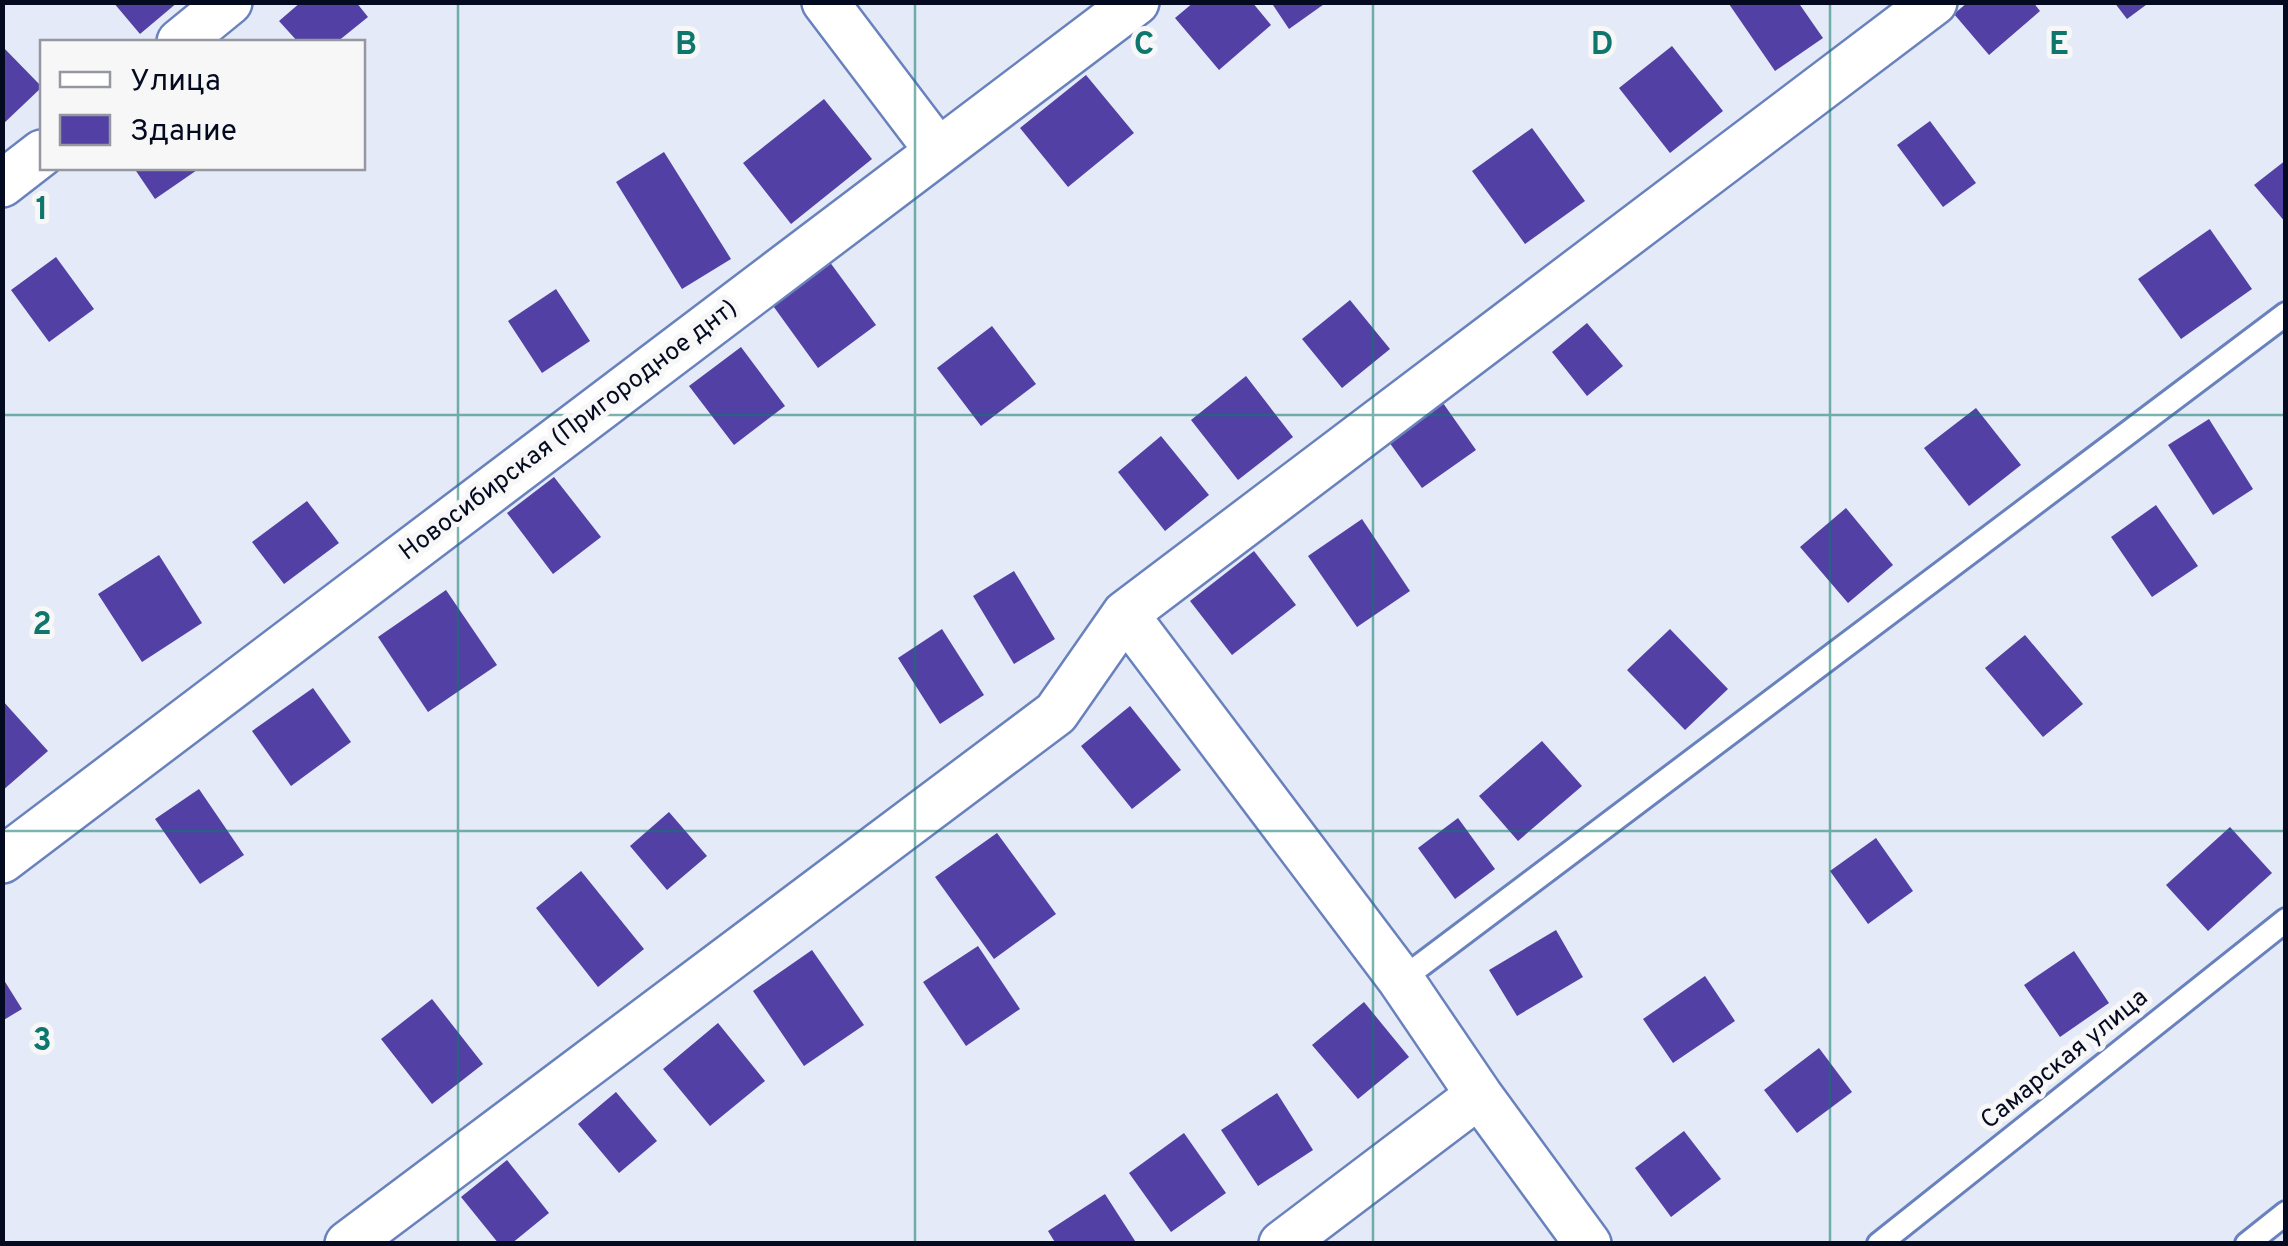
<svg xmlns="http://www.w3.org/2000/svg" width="2288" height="1246" viewBox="0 0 2288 1246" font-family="Overpass,sans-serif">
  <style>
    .building { fill: #5240a5 }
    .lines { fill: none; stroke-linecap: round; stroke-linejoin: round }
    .lane-casing { stroke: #6982bd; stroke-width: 28 }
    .street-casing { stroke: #6982bd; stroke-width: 50 }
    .lane { stroke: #fff; stroke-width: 22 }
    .street { stroke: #fff; stroke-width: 45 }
    .grid { fill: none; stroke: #0f766e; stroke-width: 2.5; stroke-opacity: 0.55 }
    .labels { text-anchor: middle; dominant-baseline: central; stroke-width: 10; stroke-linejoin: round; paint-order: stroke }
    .street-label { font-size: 25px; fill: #040a20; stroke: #f7f7f7 }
    .grid-label { font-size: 32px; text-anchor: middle; font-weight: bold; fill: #0f766e; stroke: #f7f7f7; stroke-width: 10; stroke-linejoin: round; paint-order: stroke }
  </style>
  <rect width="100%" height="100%" fill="#e4eaf7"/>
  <path class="building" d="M113,2H178L140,34Z
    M301,2H356L368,17L337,42H298L279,21Z
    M1194,2H1252L1271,25L1219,70L1175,18Z
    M1271,2H1327L1289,29Z
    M1732,2H1798L1823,38L1775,71L1729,4Z
    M1968,2H2033L2040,11L1989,55L1954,14Z
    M2114,2H2150L2127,19Z
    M2,46L42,87L2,125Z
    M1672,46L1723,111L1670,153L1619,88Z
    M1086,75L1134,133L1068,187L1020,128Z
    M824,99L872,159L791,224L743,163Z
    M1930,121L1976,183L1943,207L1897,145Z
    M1532,128L1585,201L1525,244L1472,171Z
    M664,152L731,259L682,289L616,182Z
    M2286,160V223L2254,185Z
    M134,168H200L155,199Z
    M2210,229L2252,289L2181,339L2138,279Z
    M56,257L94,309L49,342L11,290Z
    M829,261L876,325L818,368L771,303Z
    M556,289L590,341L542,373L508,321Z
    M1350,300L1390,349L1342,388L1302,339Z
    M1587,323L1623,366L1587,396L1552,352Z
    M992,326L1036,384L981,426L937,368Z
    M741,347L785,406L734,445L689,386Z
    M1246,376L1293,437L1238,480L1191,420Z
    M1443,403L1476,450L1422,488L1389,442Z
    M1976,408L2021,465L1969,506L1924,448Z
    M2209,419L2253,489L2213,515L2168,445Z
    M1161,436L1209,495L1165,531L1118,472Z
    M554,477L601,537L553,574L507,513Z
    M307,501L339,543L284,584L252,542Z
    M2156,505L2198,566L2152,597L2111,537Z
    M1846,508L1893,565L1848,603L1800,547Z
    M1362,519L1410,591L1357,627L1308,556Z
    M1254,551L1296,605L1232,655L1190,601Z
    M159,555L202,623L142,662L98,594Z
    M1014,571L1055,639L1014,664L973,596Z
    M446,590L497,665L428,712L378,637Z
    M942,629L984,695L940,724L898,658Z
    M1670,629L1728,689L1685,730L1627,670Z
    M2025,635L2083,704L2043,737L1985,668Z
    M313,688L351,742L291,786L252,731Z
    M2,700L48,751L2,791Z
    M1130,706L1181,770L1132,809L1081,746Z
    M1542,741L1582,786L1518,841L1479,796Z
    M199,789L244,855L200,884L155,819Z
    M669,812L707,856L667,890L630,846Z
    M1458,818L1495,869L1455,899L1418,848Z
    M2230,827L2272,873L2208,931L2166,885Z
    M997,833L1056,914L994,959L935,877Z
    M1876,838L1913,891L1868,924L1830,871Z
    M581,871L644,949L598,987L536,908Z
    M1556,930L1583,977L1517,1016L1489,970Z
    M978,946L1020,1009L966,1046L923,982Z
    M812,950L864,1025L804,1066L753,991Z
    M2074,951L2109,1003L2060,1037L2024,985Z
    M1705,976L1735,1021L1673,1063L1643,1019Z
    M2,977L22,1009L2,1021Z
    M432,999L483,1064L432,1104L381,1039Z
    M1364,1002L1409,1057L1358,1099L1312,1045Z
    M718,1023L765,1081L710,1126L663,1069Z
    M1819,1048L1852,1092L1797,1133L1764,1090Z
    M616,1092L657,1141L619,1173L578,1124Z
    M1277,1093L1313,1150L1258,1186L1221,1130Z
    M1684,1131L1721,1179L1671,1217L1635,1168Z
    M1184,1133L1226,1193L1171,1232L1129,1173Z
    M507,1160L549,1213L511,1244H499L461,1197Z
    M1105,1194L1137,1244H1056L1048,1231Z"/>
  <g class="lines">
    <defs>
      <path id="lane" d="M1401,980L2286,314
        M1879,1244L2286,920
        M2247,1244L2286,1213"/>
      <path id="street" d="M825,2L938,151
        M180,42L229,2
        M2,184L42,153
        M1125,614L1401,980L1479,1095L1588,1244
        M2,860L1136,2
        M348,1244L1056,713L1125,614L1934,2
        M1282,1244L1479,1095"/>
    </defs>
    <use href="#lane" class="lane-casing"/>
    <use href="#street" class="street-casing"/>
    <use href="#lane" class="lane"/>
    <use href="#street" class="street"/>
  </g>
  <path class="grid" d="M458,2V1244M915,2V1244M1373,2V1244M1830,2V1244M2,415H2286M2,831H2286"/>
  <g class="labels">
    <g class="street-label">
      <text transform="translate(569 431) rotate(-37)">Новосибирская (Пригородное днт)</text>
      <text transform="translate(2065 1060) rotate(-39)">Самарская улица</text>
    </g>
  </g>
  <g class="grid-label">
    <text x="686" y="54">B</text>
    <text x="1144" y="54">C</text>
    <text x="1602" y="54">D</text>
    <text x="2059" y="54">E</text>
    <text x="42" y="219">1</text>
    <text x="42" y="634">2</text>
    <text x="42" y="1050">3</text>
  </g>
  <rect width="2288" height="1246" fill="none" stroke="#040a20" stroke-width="10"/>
  <rect x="40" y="40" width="325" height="130" fill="#f7f7f7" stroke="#9698a1" stroke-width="2.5"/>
  <rect x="60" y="72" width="50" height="15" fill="#ffffff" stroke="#9698a1" stroke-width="2.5"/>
  <text x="130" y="90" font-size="30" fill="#040a20">Улица</text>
  <rect x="60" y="115" width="50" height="30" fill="#5240a5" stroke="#9698a1" stroke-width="2.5"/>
  <text x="130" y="140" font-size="30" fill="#040a20">Здание</text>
</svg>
